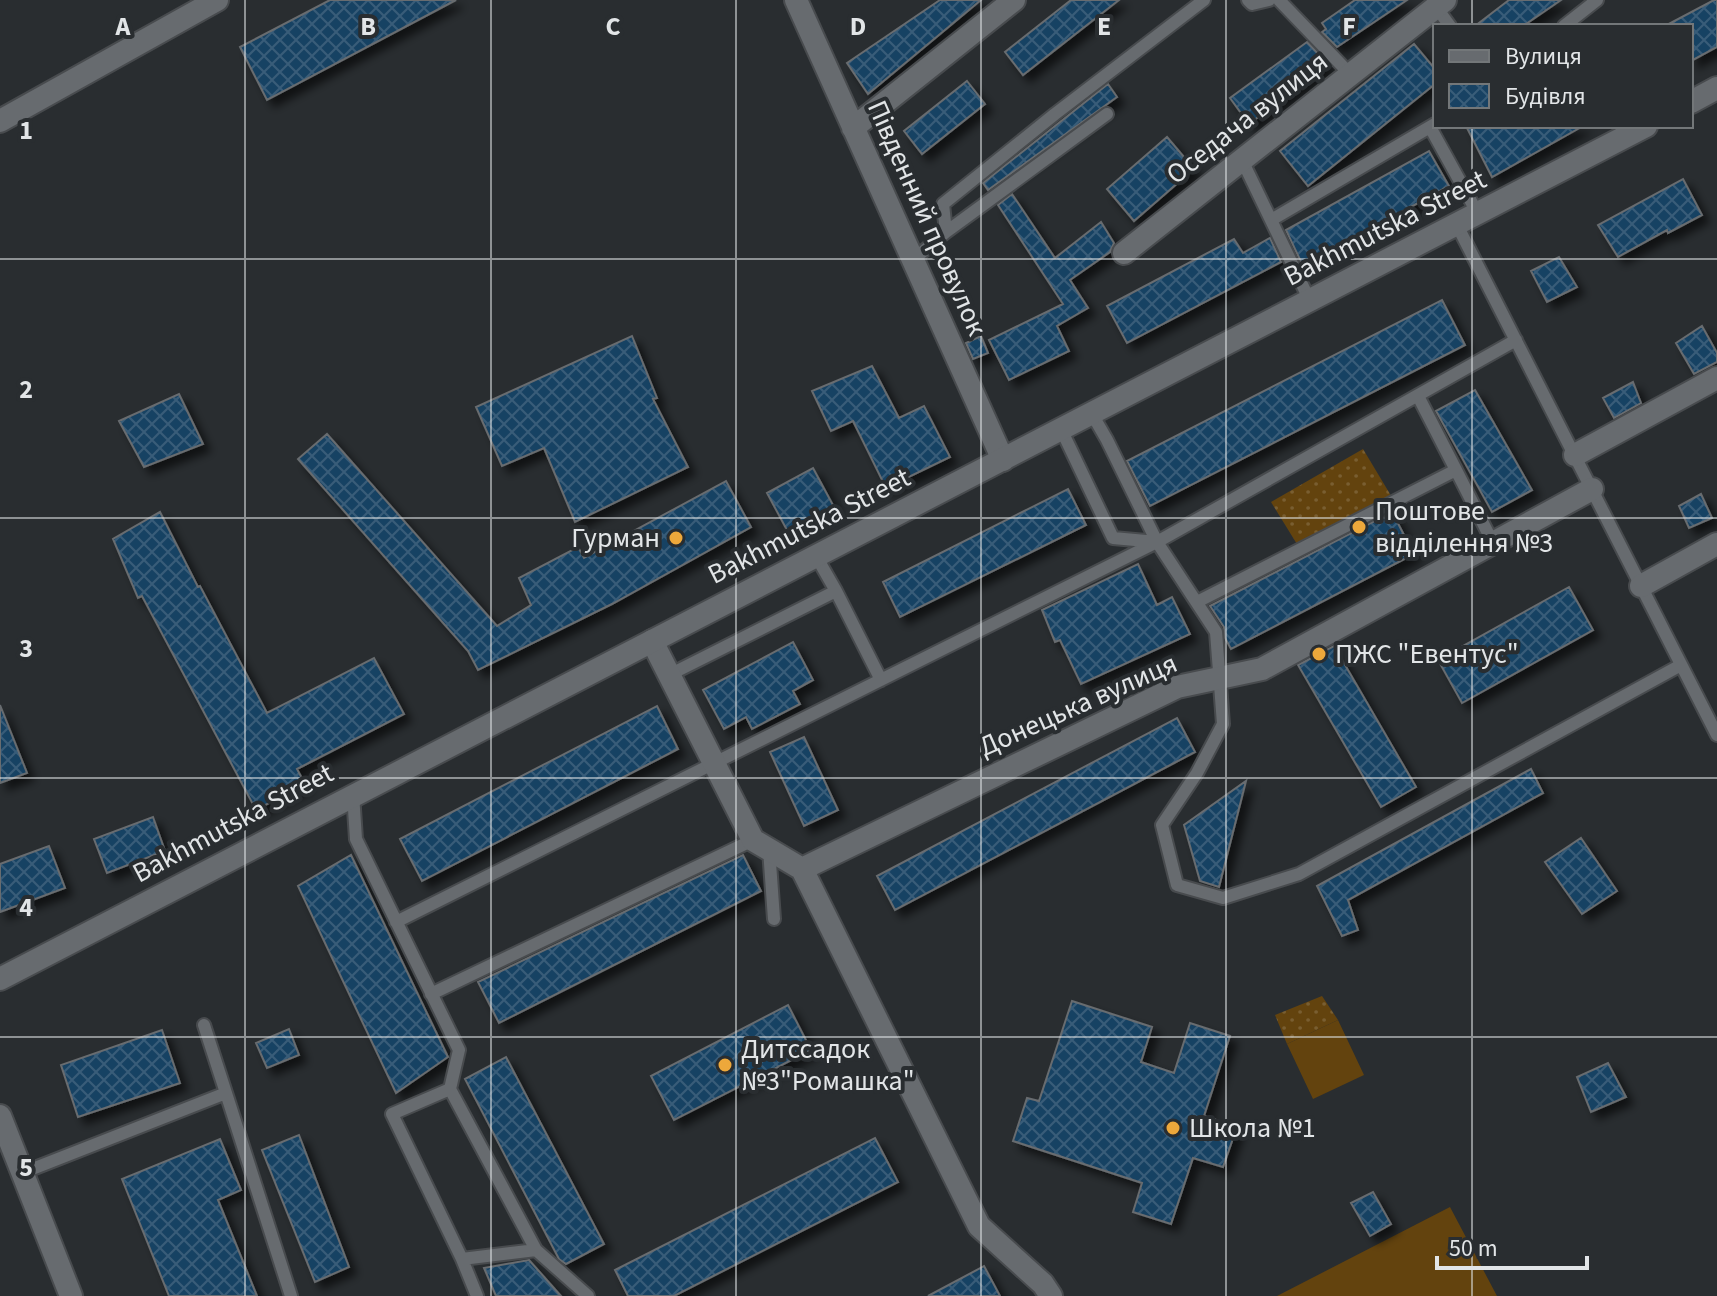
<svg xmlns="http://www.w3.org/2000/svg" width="1717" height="1296" viewBox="0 0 1717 1296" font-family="'Source Sans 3',sans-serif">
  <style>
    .green { fill: url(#green-dots) }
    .pitch { fill: #63430e }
    .building { fill: url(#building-cross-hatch); stroke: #686c6f; stroke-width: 2; filter: url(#shadow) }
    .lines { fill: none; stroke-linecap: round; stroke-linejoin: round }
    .service-casing { stroke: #484b4e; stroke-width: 16 }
    .minor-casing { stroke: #484b4e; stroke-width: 26 }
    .tertiary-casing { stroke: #484b4e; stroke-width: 26 }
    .service { stroke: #676b6f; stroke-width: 12 }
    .minor { stroke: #676b6f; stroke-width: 22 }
    .tertiary { stroke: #676b6f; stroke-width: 22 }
    .grid { fill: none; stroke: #e2e5e7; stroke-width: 2; stroke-opacity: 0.55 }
    .poi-dot { fill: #eda83b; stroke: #292d30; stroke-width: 3 }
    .labels { text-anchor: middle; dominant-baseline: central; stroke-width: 8; stroke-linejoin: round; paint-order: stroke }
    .street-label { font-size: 28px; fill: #e2e5e7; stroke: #292d30 }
    .poi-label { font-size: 28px; fill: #e2e5e7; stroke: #292d30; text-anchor: start }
    .grid-label { font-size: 26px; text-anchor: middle; font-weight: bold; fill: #e2e5e7; stroke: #292d30; stroke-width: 8; stroke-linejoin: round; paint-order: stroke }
  </style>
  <defs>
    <pattern id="green-dots" width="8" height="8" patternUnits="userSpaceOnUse" patternTransform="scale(2)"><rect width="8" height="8" fill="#63430e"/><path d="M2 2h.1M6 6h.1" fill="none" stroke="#795e31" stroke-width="1.8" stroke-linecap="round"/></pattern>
    <pattern id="building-cross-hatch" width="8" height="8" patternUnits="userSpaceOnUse" patternTransform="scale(2)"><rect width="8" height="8" fill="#184263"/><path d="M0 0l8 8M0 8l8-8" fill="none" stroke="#395d79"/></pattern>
    <filter id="shadow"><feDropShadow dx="7" dy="7" stdDeviation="4" flood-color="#0009"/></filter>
  </defs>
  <rect width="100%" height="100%" fill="#292d30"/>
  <path class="green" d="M1363,449L1393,499L1300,549L1271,502Z
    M1322,996L1338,1020L1287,1044L1275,1015Z"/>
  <path class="pitch" d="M1338,1020L1364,1075L1313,1099L1287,1044Z
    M1450,1207L1497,1296H1276H1277Z"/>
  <path class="building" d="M330,0H456L267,100L240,47Z
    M940,0H981L868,94L847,63Z
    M1071,0H1119L1023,75L1005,52Z
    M1355,0H1407L1337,47L1322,32L1326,29L1322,23Z
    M1509,0H1561L1523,26H1475Z
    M1714,0H1717V47L1691,61V26H1665Z
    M1307,42L1328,64L1249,124L1230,98Z
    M1414,44L1435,69V84L1308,186L1280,151Z
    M967,81L985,104L922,154L904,131Z
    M1108,84L1117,97L988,190L983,183Z
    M1466,126H1583L1492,177Z
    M1167,137L1194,169L1134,221L1107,189Z
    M1429,151L1449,186L1303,266L1286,230Z
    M1683,179L1702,215L1668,233L1667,230L1618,257L1598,225Z
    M1012,194L1055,258L1101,222L1114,243L1110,252L1070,280L1088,308L1057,326L1069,351L1009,380L989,340L1063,304L998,205Z
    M1270,238L1281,262L1127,343L1107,306L1234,239L1243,253Z
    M1559,257L1577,287L1547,302L1531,271Z
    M1442,300L1465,345L1150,506L1127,461Z
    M1702,326L1717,353V362L1694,374L1676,343Z
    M632,336L657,398L653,399L688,467L575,522L544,448L502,466L476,407Z
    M981,336L988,353L973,359L966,343Z
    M872,366L899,418L924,406L950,457L886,488L853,421L831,431L812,391Z
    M1633,382L1641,403L1614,418L1603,398Z
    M1475,390L1532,490L1492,512L1436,411Z
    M179,394L203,444L144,467L119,421Z
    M327,434L497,626L531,605L519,578L578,547L584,558L726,481L751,527L612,604L478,670L468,651L298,459Z
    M813,468L834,507L788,532L767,493Z
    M1068,489L1086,525L900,617L883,582Z
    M1701,494L1712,518L1689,528L1679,506Z
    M160,512L198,587L200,586L267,713L374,658L404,714L297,769L305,784L256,810L142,596L138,598L113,539Z
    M1392,512L1414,554L1231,649L1225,638L1224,627L1210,606Z
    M1138,564L1157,605L1172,597L1190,634L1081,684L1060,640L1055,642L1042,610Z
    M1569,587L1593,630L1462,703L1438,660Z
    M793,642L813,680L793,691L800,704L752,729L746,717L724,729L703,690Z
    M1334,646L1416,787L1381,807L1298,665Z
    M0,705L27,773L0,783Z
    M657,706L678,749L422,881L400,839Z
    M1177,718L1195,752L895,910L877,876Z
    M804,737L838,810L804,826L770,752Z
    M1531,769L1543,793L1348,900L1358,930L1342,936L1317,886Z
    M1246,781L1219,887L1200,881L1184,825Z
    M153,817L165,851L107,873L94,839Z
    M1581,838L1617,891L1582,914L1545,862Z
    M49,846L65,888L0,912V864Z
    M351,855L448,1057L396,1093L298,886Z
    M743,855L761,891L499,1023L478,982Z
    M1072,1001L1152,1027L1141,1062L1174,1073L1190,1023L1230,1036L1204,1116L1237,1127L1223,1167L1193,1158L1171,1224L1133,1212L1142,1183L1013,1141L1027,1098L1039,1101Z
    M788,1005L811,1050L674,1120L651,1076Z
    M289,1029L299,1055L267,1068L256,1043Z
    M162,1030L180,1083L78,1117L61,1065Z
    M506,1057L604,1244L566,1264L559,1259L465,1079Z
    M1608,1063L1626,1097L1591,1112L1577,1077Z
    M299,1135L349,1267L315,1282L262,1150Z
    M875,1138L898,1182L674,1296H628L615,1270Z
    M220,1139L241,1190L218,1200L257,1296H169L122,1179Z
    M1373,1192L1391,1224L1370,1236L1351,1203Z
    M529,1260L561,1296H496L484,1268Z
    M984,1266L1000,1296H928Z"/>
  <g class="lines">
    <defs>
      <path id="service" d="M1248,0L1252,4L1269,0
        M1279,0L1351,75
        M1436,7L1450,26
        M1564,26L1597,0
        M1430,127L1478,214
        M1242,160L1310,301
        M1271,220L1435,124
        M1457,225L1717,735
        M946,232L943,204L1055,114L1204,0
        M913,260L946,232L1107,114
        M1092,414L1107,440L1157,542
        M1061,429L1113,538L1157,542L1216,632L1223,724L1197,773L1162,825L1177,885L1223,898L1299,874L1681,665
        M1456,470L1493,543
        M836,591L881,680
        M1197,602L1456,470L1418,396
        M669,675L836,591L816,556
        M353,794L356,839L459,1050L450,1089L392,1114L462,1259L477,1296
        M769,849L774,919
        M396,922L1157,542L1516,340
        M431,994L753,840
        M450,1089L536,1250
        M226,1093L291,1296
        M22,1173L226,1093L204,1025
        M462,1259L536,1250L588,1296"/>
      <path id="minor" d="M796,0L1003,460
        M0,121L217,0
        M853,128L1014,0
        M1124,253L1445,0
        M1575,455L1717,378
        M1641,586L1717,544
        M652,641L753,840L802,869L979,1226L1043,1284L1051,1296
        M802,869L1177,687L1262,669L1592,489"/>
      <path id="tertiary" d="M1691,102L1717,88
        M0,979L1646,126
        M0,1116L71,1296"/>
    </defs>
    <use href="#service" class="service-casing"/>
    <use href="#minor" class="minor-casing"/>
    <use href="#tertiary" class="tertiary-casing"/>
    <use href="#service" class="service"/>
    <use href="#minor" class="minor"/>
    <use href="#tertiary" class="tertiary"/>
  </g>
  <path class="grid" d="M245,0V1296M491,0V1296M736,0V1296M981,0V1296M1226,0V1296M1472,0V26M1472,126V1296M0,259H1717M0,518H1717M0,778H1717M0,1037H1717"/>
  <g class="poi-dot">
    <circle cx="1359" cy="527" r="8"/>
    <circle cx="676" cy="538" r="8"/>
    <circle cx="1319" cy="654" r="8"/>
    <circle cx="725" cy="1065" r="8"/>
    <circle cx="1173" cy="1128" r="8"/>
  </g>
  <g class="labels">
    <g class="street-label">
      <text transform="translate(1247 118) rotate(-38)">Оседача вулиця</text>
      <text transform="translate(927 218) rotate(66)">Південний провулок</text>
      <text transform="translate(1385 228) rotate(-27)">Bakhmutska Street</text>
      <text transform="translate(809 526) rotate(-27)">Bakhmutska Street</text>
      <text transform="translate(1078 705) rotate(-24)">Донецька вулиця</text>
      <text transform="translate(233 823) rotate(-28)">Bakhmutska Street</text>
    </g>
    <g class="poi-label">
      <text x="1375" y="511">Поштове<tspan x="1375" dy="32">відділення №3</tspan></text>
      <text x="660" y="538" text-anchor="end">Гурман</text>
      <text x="1335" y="654">ПЖС "Евентус"</text>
      <text x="741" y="1049">Дитссадок<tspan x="741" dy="32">№3"Ромашка"</tspan></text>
      <text x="1189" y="1128">Школа №1</text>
    </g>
  </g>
  <g class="grid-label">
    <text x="123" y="35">A</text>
    <text x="368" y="35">B</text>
    <text x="613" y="35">C</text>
    <text x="858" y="35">D</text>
    <text x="1104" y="35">E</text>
    <text x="1349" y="35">F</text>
    <text x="26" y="139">1</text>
    <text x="26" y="398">2</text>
    <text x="26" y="657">3</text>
    <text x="26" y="916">4</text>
    <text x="26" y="1176">5</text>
  </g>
  <rect x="1433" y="24" width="260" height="104" fill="#292d30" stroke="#737779" stroke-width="2"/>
  <rect x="1449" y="50" width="40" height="12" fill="#676b6f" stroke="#737779" stroke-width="2"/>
  <text x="1505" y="64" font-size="24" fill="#e2e5e7">Вулиця</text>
  <rect x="1449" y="84" width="40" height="24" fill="url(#building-cross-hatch)" stroke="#737779" stroke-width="2"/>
  <text x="1505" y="104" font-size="24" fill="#e2e5e7">Будівля</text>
  <path d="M1437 1256v12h150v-12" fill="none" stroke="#e2e5e7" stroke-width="4"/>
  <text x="1449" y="1256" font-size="24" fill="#e2e5e7" stroke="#292d30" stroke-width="6" paint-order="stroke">50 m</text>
</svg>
